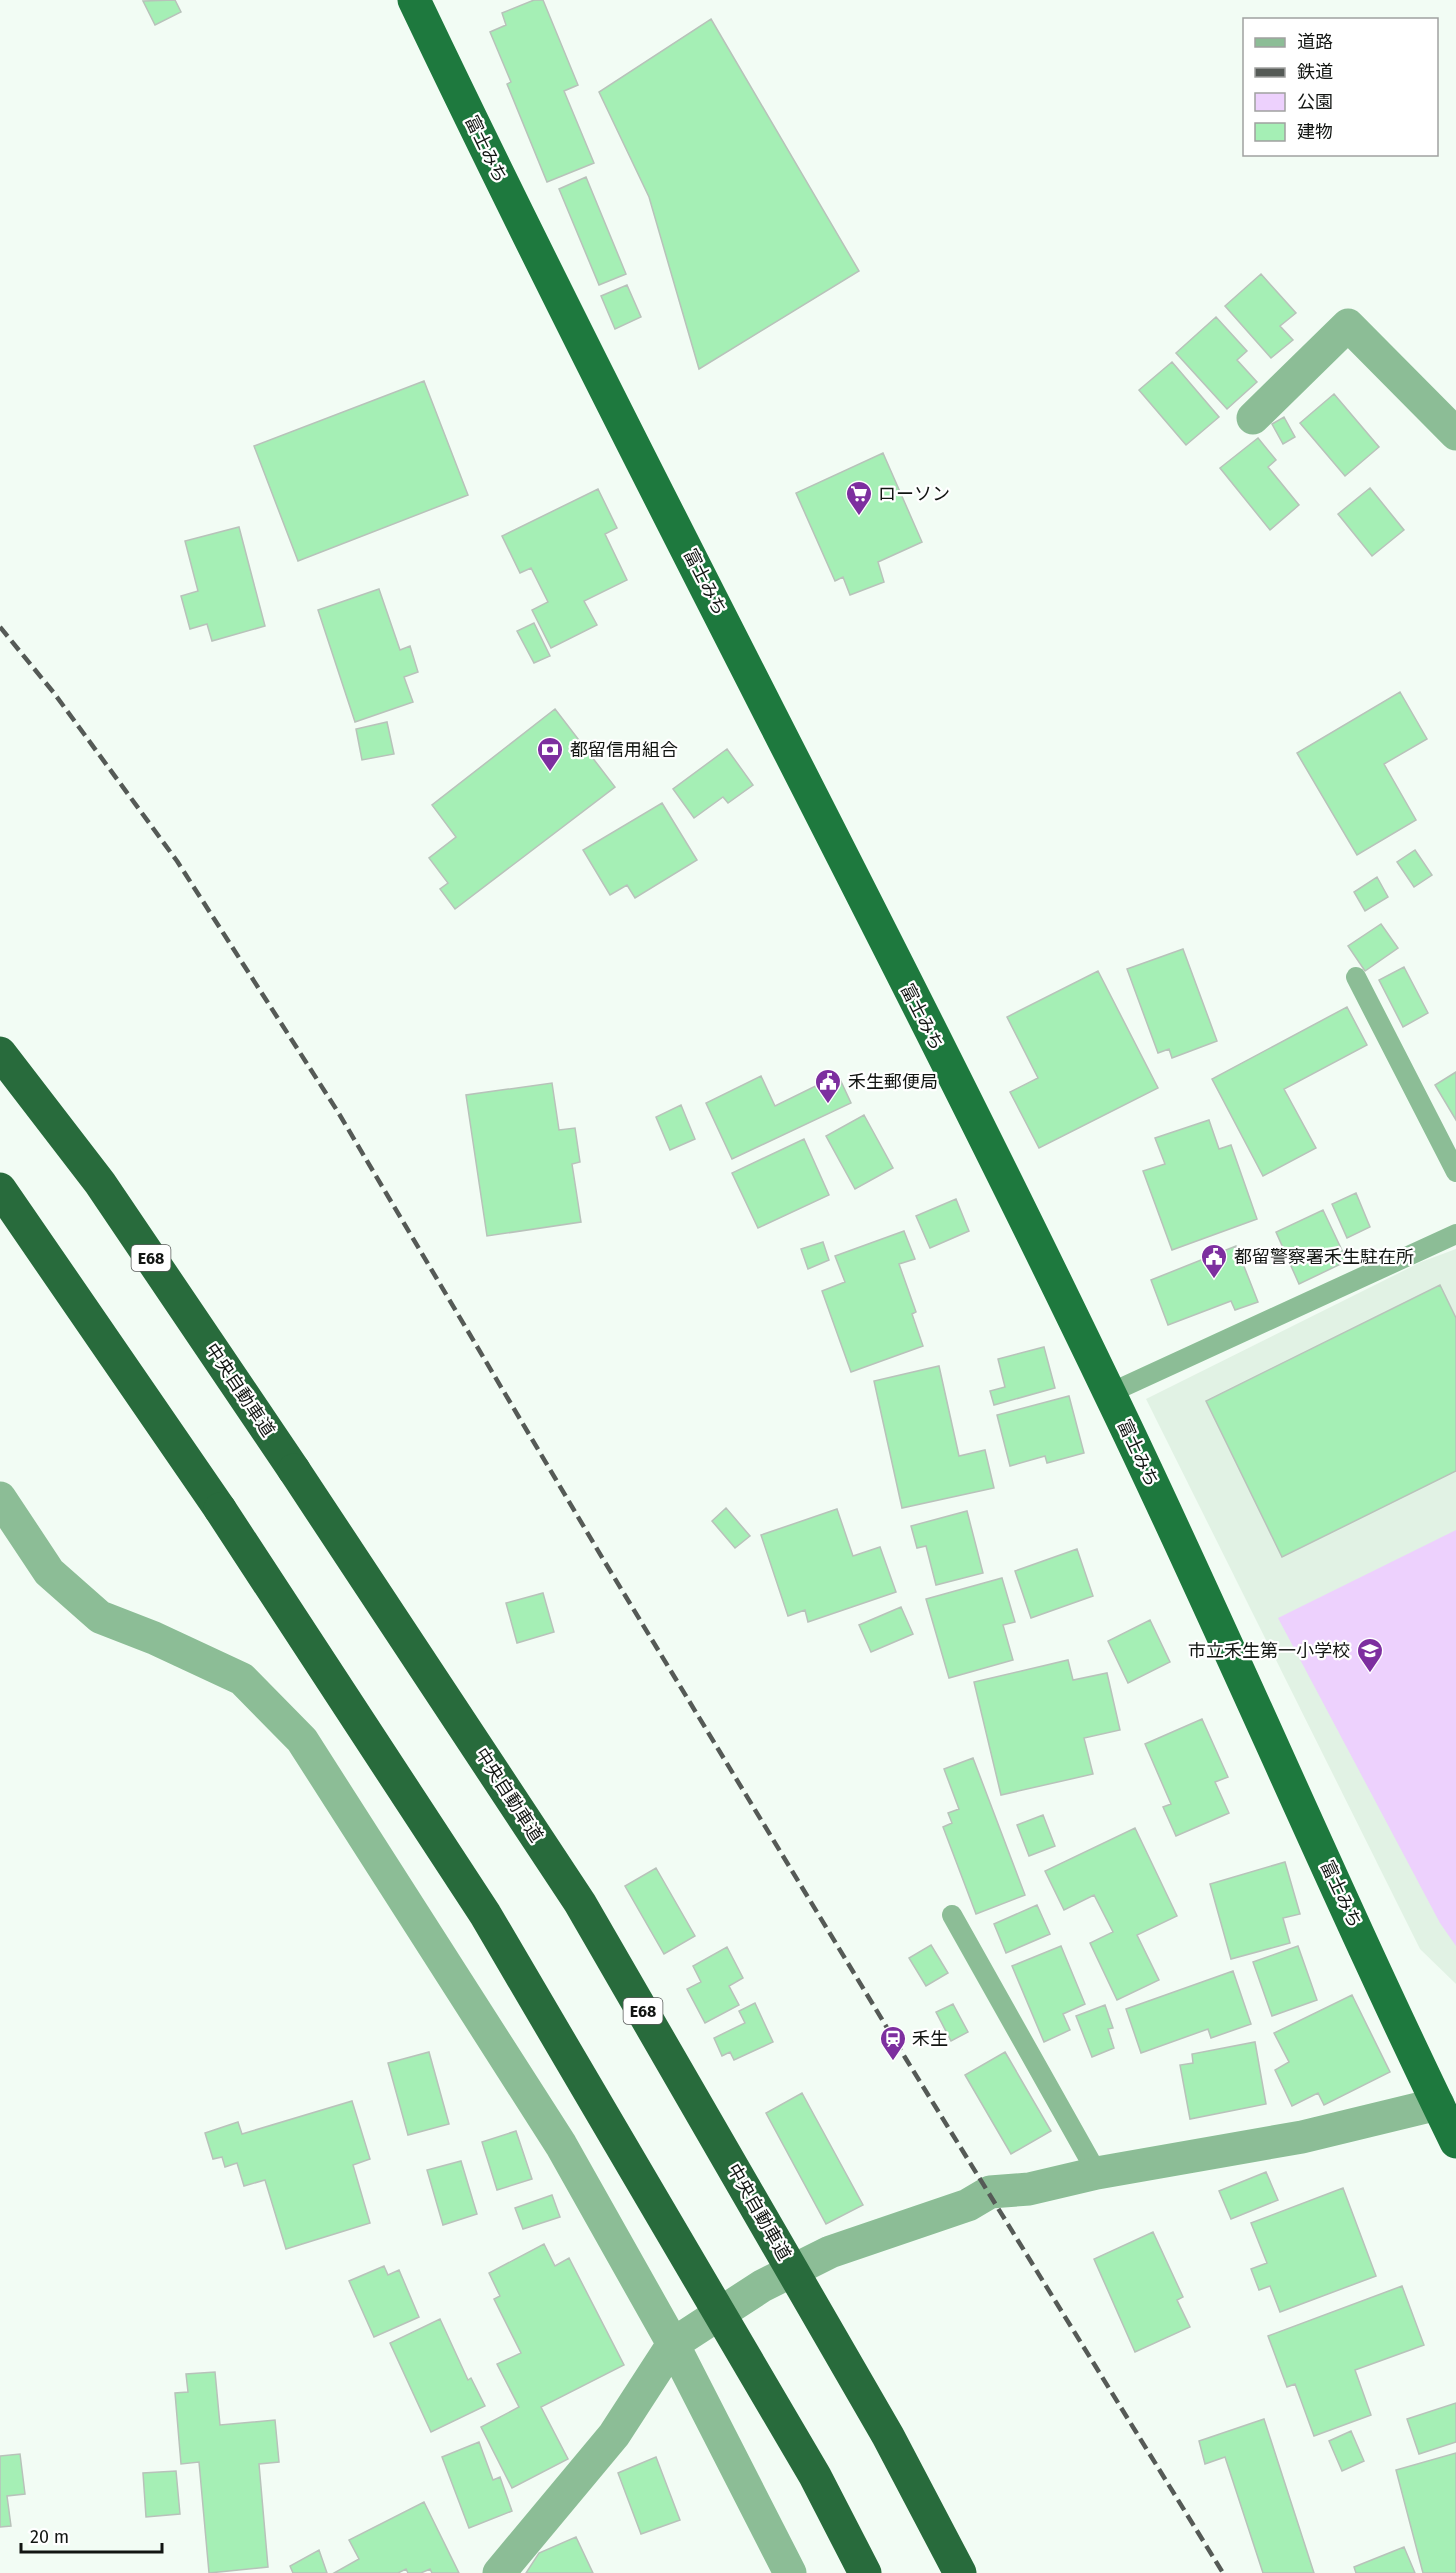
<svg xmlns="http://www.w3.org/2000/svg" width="1456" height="2573" viewBox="0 0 1456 2573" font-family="'Fira Sans','Noto Sans JP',sans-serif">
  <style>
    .built { fill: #e1f2e4 }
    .green { fill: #edd1fd }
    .building { fill: #a5efb5; stroke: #b8c2ba; stroke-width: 1.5 }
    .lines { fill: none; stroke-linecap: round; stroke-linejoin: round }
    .service { stroke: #8cbd96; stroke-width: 20 }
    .minor { stroke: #8cbd96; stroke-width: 33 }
    .trunk { stroke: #1e793e; stroke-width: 33 }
    .motorway { stroke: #286b3c; stroke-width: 33 }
    .rail { stroke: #555a56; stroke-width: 4.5; stroke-dasharray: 12 6; stroke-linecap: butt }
    .motorway-bridge { stroke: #286b3c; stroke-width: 33 }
    .labels { text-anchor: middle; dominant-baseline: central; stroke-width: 4.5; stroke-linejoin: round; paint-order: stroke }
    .shield { fill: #fff; stroke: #595b59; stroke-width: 1.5 }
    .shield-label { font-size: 16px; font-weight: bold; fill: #121512 }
    .street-label { font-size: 18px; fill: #121512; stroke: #fff }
    .poi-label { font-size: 18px; fill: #121512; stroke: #fff; text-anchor: start }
  </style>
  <rect width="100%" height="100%" fill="#f2fcf4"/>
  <path class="built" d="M1456,1249V1984L1420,1949L1146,1399L1421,1262Z"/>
  <path class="green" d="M1456,1530V1946L1440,1923L1278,1618Z"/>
  <path class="building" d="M175,0L181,12L155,25L143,1Z
    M534,0H543L578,85L564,91L594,163L547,182L507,84L511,82L490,32L506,25L502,13Z
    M711,19L859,271L699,369L649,197L599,92Z
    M586,177L626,274L599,285L559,189Z
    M1261,274L1296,313L1280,326L1293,340L1271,358L1225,306Z
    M627,285L641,317L615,329L601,296Z
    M1216,317L1247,351L1237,360L1257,382L1227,409L1176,353Z
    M1172,362L1219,417L1186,445L1139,390Z
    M424,381L468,495L298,561L254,446Z
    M1334,394L1379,447L1345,476L1300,423Z
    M1284,417L1295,437L1283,444L1272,424Z
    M1258,438L1276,460L1268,467L1299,505L1270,530L1220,468Z
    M883,453L922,542L878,562L884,582L850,595L843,577L835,581L796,493Z
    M1370,488L1404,530L1372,556L1338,514Z
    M598,489L617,528L605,534L627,580L584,601L597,625L551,648L532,610L548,602L531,568L520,573L502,536Z
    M239,527L265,626L212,641L207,624L190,629L181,596L198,591L185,541Z
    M379,589L400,650L410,646L418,672L404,677L413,702L355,722L318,610Z
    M534,623L550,656L534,663L517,631Z
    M1400,692L1427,739L1384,764L1416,820L1357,855L1297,753Z
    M555,709L615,787L455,909L440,889L448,883L429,858L456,837L432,805Z
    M387,722L394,754L362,760L356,729Z
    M727,749L753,785L728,803L723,797L694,818L673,789Z
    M662,803L697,860L635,898L627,885L610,895L583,850Z
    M1415,850L1432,875L1414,887L1397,862Z
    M1377,877L1388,897L1365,911L1354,892Z
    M1381,924L1398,948L1365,971L1348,946Z
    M1183,949L1217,1041L1172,1058L1169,1049L1158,1053L1127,969Z
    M1404,967L1428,1013L1403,1027L1379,980Z
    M1098,971L1158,1088L1039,1148L1010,1092L1038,1078L1007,1017Z
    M1347,1007L1367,1045L1284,1089L1316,1148L1263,1176L1212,1079Z
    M1456,1072V1120L1435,1085Z
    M838,1075L851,1103L732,1159L706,1103L761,1076L775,1106Z
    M552,1083L559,1130L575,1128L580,1162L572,1164L581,1222L487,1236L466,1095Z
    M681,1105L695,1139L670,1150L656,1117Z
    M864,1115L893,1168L855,1189L826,1136Z
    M1209,1120L1219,1149L1231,1145L1257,1219L1172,1250L1143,1171L1165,1164L1155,1138Z
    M804,1139L829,1195L758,1228L732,1173Z
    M1356,1193L1370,1227L1347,1238L1332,1204Z
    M956,1199L969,1231L930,1248L916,1216Z
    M1323,1210L1347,1261L1299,1284L1276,1232Z
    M904,1231L915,1259L899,1264L916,1312L912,1314L923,1346L851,1372L822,1291L845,1282L835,1256Z
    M823,1242L829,1260L808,1269L801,1249Z
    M1236,1246L1258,1302L1235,1310L1231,1301L1168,1325L1151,1280Z
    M1440,1285L1456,1318V1471L1282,1557L1206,1401Z
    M1044,1347L1055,1388L994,1405L990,1391L1005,1387L998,1359Z
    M939,1366L959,1456L985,1450L994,1488L902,1508L874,1381Z
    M1069,1396L1084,1453L1047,1463L1045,1456L1010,1466L997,1415Z
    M726,1508L750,1536L735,1548L712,1521Z
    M837,1509L853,1556L880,1547L896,1592L808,1622L805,1610L788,1616L761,1535Z
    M967,1511L983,1573L936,1585L926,1546L917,1548L911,1526Z
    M1077,1549L1093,1596L1031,1618L1015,1571Z
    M1002,1578L1015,1622L1003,1625L1013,1660L949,1678L926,1599Z
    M543,1593L554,1632L517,1643L506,1603Z
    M901,1607L913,1634L871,1652L859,1625Z
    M1150,1620L1170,1662L1128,1683L1108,1641Z
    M1068,1660L1073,1680L1107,1673L1120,1730L1084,1738L1093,1774L1001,1795L974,1682Z
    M1202,1719L1228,1777L1215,1782L1229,1813L1176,1836L1163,1807L1171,1804L1145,1744Z
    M973,1758L1025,1895L976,1914L943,1827L952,1823L948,1813L959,1809L944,1769Z
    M1043,1815L1055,1846L1029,1856L1017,1825Z
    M1135,1828L1177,1916L1137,1935L1159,1980L1117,2000L1090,1943L1113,1932L1094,1895L1064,1910L1045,1871Z
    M1285,1862L1300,1914L1283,1918L1290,1943L1231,1959L1210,1884Z
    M656,1868L695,1936L664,1954L625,1886Z
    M1037,1905L1050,1934L1006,1953L994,1924Z
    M931,1945L948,1973L926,1986L909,1958Z
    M1061,1946L1085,2004L1063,2014L1070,2030L1044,2042L1012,1966Z
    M1298,1946L1317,2000L1272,2016L1253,1962Z
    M727,1947L743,1978L729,1986L739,2005L705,2023L687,1989L701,1982L693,1966Z
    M1233,1971L1251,2024L1211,2038L1208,2029L1141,2053L1126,2009Z
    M1352,1995L1390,2072L1324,2105L1318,2093L1292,2106L1275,2070L1289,2062L1274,2033Z
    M755,2003L773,2042L734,2060L730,2052L722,2056L714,2038L745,2023L739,2011Z
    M953,2004L968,2032L951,2041L936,2012Z
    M1105,2005L1113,2028L1108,2029L1114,2048L1092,2057L1076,2016Z
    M1255,2042L1266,2104L1190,2119L1180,2065L1193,2063L1192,2054Z
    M429,2052L449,2124L408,2135L388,2063Z
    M1005,2052L1051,2131L1011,2154L965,2075Z
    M802,2093L863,2205L826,2224L766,2113Z
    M352,2101L370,2159L353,2165L370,2223L286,2249L265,2180L244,2186L237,2163L225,2167L222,2157L213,2159L205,2133L238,2122L242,2134Z
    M516,2131L532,2179L497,2190L482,2142Z
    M461,2161L477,2214L443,2225L427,2170Z
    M1266,2172L1278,2200L1231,2219L1219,2191Z
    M1343,2188L1376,2276L1280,2312L1270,2286L1259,2290L1251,2269L1267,2263L1251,2223Z
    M552,2195L560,2217L523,2229L515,2208Z
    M1153,2232L1183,2297L1177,2300L1190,2327L1135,2352L1094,2259Z
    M544,2244L555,2266L569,2258L624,2365L541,2407L568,2459L512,2488L481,2427L519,2407L497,2364L521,2353L494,2299L500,2296L489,2273Z
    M384,2266L388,2275L399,2270L419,2317L374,2337L349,2281Z
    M1402,2286L1424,2345L1355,2370L1371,2415L1314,2436L1295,2384L1287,2387L1268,2336Z
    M440,2319L468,2380L471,2378L485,2406L431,2432L390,2343Z
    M215,2372L220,2425L275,2420L279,2462L259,2464L268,2567L209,2573L199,2462L181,2464L175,2393L188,2392L186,2374Z
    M1456,2403V2442L1419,2454L1407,2419Z
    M1264,2419L1314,2573H1263L1225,2457L1205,2464L1199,2441Z
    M1351,2431L1364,2461L1342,2471L1329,2441Z
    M479,2442L493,2480L500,2477L512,2511L469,2528L442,2457Z
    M1456,2453V2573H1423L1396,2470Z
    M20,2454L25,2494L7,2496L11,2526L0,2527V2456Z
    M656,2457L680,2520L641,2534L618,2473Z
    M176,2471L180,2514L146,2517L143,2473Z
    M424,2502L459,2573H432L430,2569L421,2573H408L406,2569L398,2573H334L359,2559L349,2540Z
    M576,2537L593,2573H526L539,2553Z
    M1404,2547L1415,2573H1356L1354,2567Z
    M319,2550L327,2573H293L290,2566Z"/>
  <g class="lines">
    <path class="service" d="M1356,977L1456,1172
      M1110,1393L1456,1234
      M952,1915L1097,2173"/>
    <path class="minor" d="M1253,418L1348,325L1456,434
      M0,1498L49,1572L100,1617L154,1638L242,1679L302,1740L561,2145L673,2344L790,2573
      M499,2573L614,2435L673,2344L762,2286L830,2252L968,2205L990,2192L1029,2189L1097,2173L1302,2137L1438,2104"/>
    <path class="trunk" d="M414,0C637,468 885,925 1109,1392C1229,1640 1335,1894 1456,2142"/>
    <path class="motorway" d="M0,1053L100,1183L294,1470
      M0,1189L220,1509"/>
    <path class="rail" d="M0,627L54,693L177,861L338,1112L603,1559L906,2059L1223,2573"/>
    <path class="motorway-bridge" d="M294,1470L580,1903L888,2436L960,2573
      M220,1509L485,1914L815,2476L865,2573"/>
  </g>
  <defs>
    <symbol id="supermarket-pin" viewBox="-11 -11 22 30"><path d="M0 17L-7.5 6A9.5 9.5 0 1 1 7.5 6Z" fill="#7d2f9f" stroke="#fff"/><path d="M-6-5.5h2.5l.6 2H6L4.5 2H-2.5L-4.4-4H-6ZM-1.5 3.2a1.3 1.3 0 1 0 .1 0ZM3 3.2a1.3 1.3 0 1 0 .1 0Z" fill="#fff"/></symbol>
    <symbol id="bank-pin" viewBox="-11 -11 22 30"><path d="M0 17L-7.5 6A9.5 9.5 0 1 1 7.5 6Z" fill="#7d2f9f" stroke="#fff"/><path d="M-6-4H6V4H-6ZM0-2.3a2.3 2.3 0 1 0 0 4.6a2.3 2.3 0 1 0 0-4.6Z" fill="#fff"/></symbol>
    <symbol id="civic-pin" viewBox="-11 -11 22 30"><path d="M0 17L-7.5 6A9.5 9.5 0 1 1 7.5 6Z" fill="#7d2f9f" stroke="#fff"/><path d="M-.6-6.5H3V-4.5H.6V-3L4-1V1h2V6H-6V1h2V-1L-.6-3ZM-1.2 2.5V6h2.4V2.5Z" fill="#fff"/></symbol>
    <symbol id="school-pin" viewBox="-11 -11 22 30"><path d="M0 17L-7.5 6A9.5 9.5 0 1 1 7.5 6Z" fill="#7d2f9f" stroke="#fff"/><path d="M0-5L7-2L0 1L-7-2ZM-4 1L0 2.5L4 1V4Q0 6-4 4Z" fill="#fff"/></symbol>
    <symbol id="station-pin" viewBox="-11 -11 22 30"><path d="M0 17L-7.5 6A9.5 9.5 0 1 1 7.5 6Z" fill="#7d2f9f" stroke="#fff"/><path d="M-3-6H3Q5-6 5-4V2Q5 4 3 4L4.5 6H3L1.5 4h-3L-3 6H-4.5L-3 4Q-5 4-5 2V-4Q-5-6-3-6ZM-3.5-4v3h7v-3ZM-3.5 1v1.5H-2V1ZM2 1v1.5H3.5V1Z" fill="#fff"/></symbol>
  </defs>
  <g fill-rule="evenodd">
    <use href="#supermarket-pin" x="844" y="479" width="30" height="40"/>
    <use href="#bank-pin" x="535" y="735" width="30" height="40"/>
    <use href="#civic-pin" x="813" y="1067" width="30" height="40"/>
    <use href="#civic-pin" x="1199" y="1242" width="30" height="40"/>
    <use href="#school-pin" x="1355" y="1636" width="30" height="40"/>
    <use href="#station-pin" x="878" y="2024" width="30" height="40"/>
  </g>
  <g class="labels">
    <g class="shield">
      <rect x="131.5" y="1245" width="39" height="26" rx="4.5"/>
      <rect x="623.5" y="1998" width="39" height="26" rx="4.5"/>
    </g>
    <g class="shield-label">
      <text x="151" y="1258">E68</text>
      <text x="643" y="2011">E68</text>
    </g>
    <g class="street-label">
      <text transform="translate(486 149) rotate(64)">富士みち</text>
      <text transform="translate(705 582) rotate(63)">富士みち</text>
      <text transform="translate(922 1017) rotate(63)">富士みち</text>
      <text transform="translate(240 1390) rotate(56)">中央自動車道</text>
      <text transform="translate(1138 1453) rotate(65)">富士みち</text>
      <text transform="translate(509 1795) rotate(57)">中央自動車道</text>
      <text transform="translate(1341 1894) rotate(65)">富士みち</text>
      <text transform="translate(759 2212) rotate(60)">中央自動車道</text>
    </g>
    <g class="poi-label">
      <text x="878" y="494">ローソン</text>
      <text x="570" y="750">都留信用組合</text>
      <text x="848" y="1082">禾生郵便局</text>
      <text x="1234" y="1257">都留警察署禾生駐在所</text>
      <text x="1350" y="1651" text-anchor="end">市立禾生第一小学校</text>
      <text x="912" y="2039">禾生</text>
    </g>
  </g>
  <rect x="1243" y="18" width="195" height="138" fill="#ffffff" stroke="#a0a1a0" stroke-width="1.5"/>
  <rect x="1255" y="38" width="30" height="9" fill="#8cbd96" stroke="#a0a1a0" stroke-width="1.5"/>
  <text x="1297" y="48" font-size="18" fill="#121512">道路</text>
  <rect x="1255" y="68" width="30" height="9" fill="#555a56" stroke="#a0a1a0" stroke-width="1.5"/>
  <text x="1297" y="78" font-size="18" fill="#121512">鉄道</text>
  <rect x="1255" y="93" width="30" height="18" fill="#edd1fd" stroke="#a0a1a0" stroke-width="1.5"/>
  <text x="1297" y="108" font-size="18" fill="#121512">公園</text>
  <rect x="1255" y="123" width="30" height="18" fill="#a5efb5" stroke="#a0a1a0" stroke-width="1.5"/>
  <text x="1297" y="138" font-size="18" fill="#121512">建物</text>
  <path d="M21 2543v9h141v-9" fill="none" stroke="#121512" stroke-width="3"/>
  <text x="30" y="2543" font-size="18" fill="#121512" stroke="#ffffff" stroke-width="4.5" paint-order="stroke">20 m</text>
</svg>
